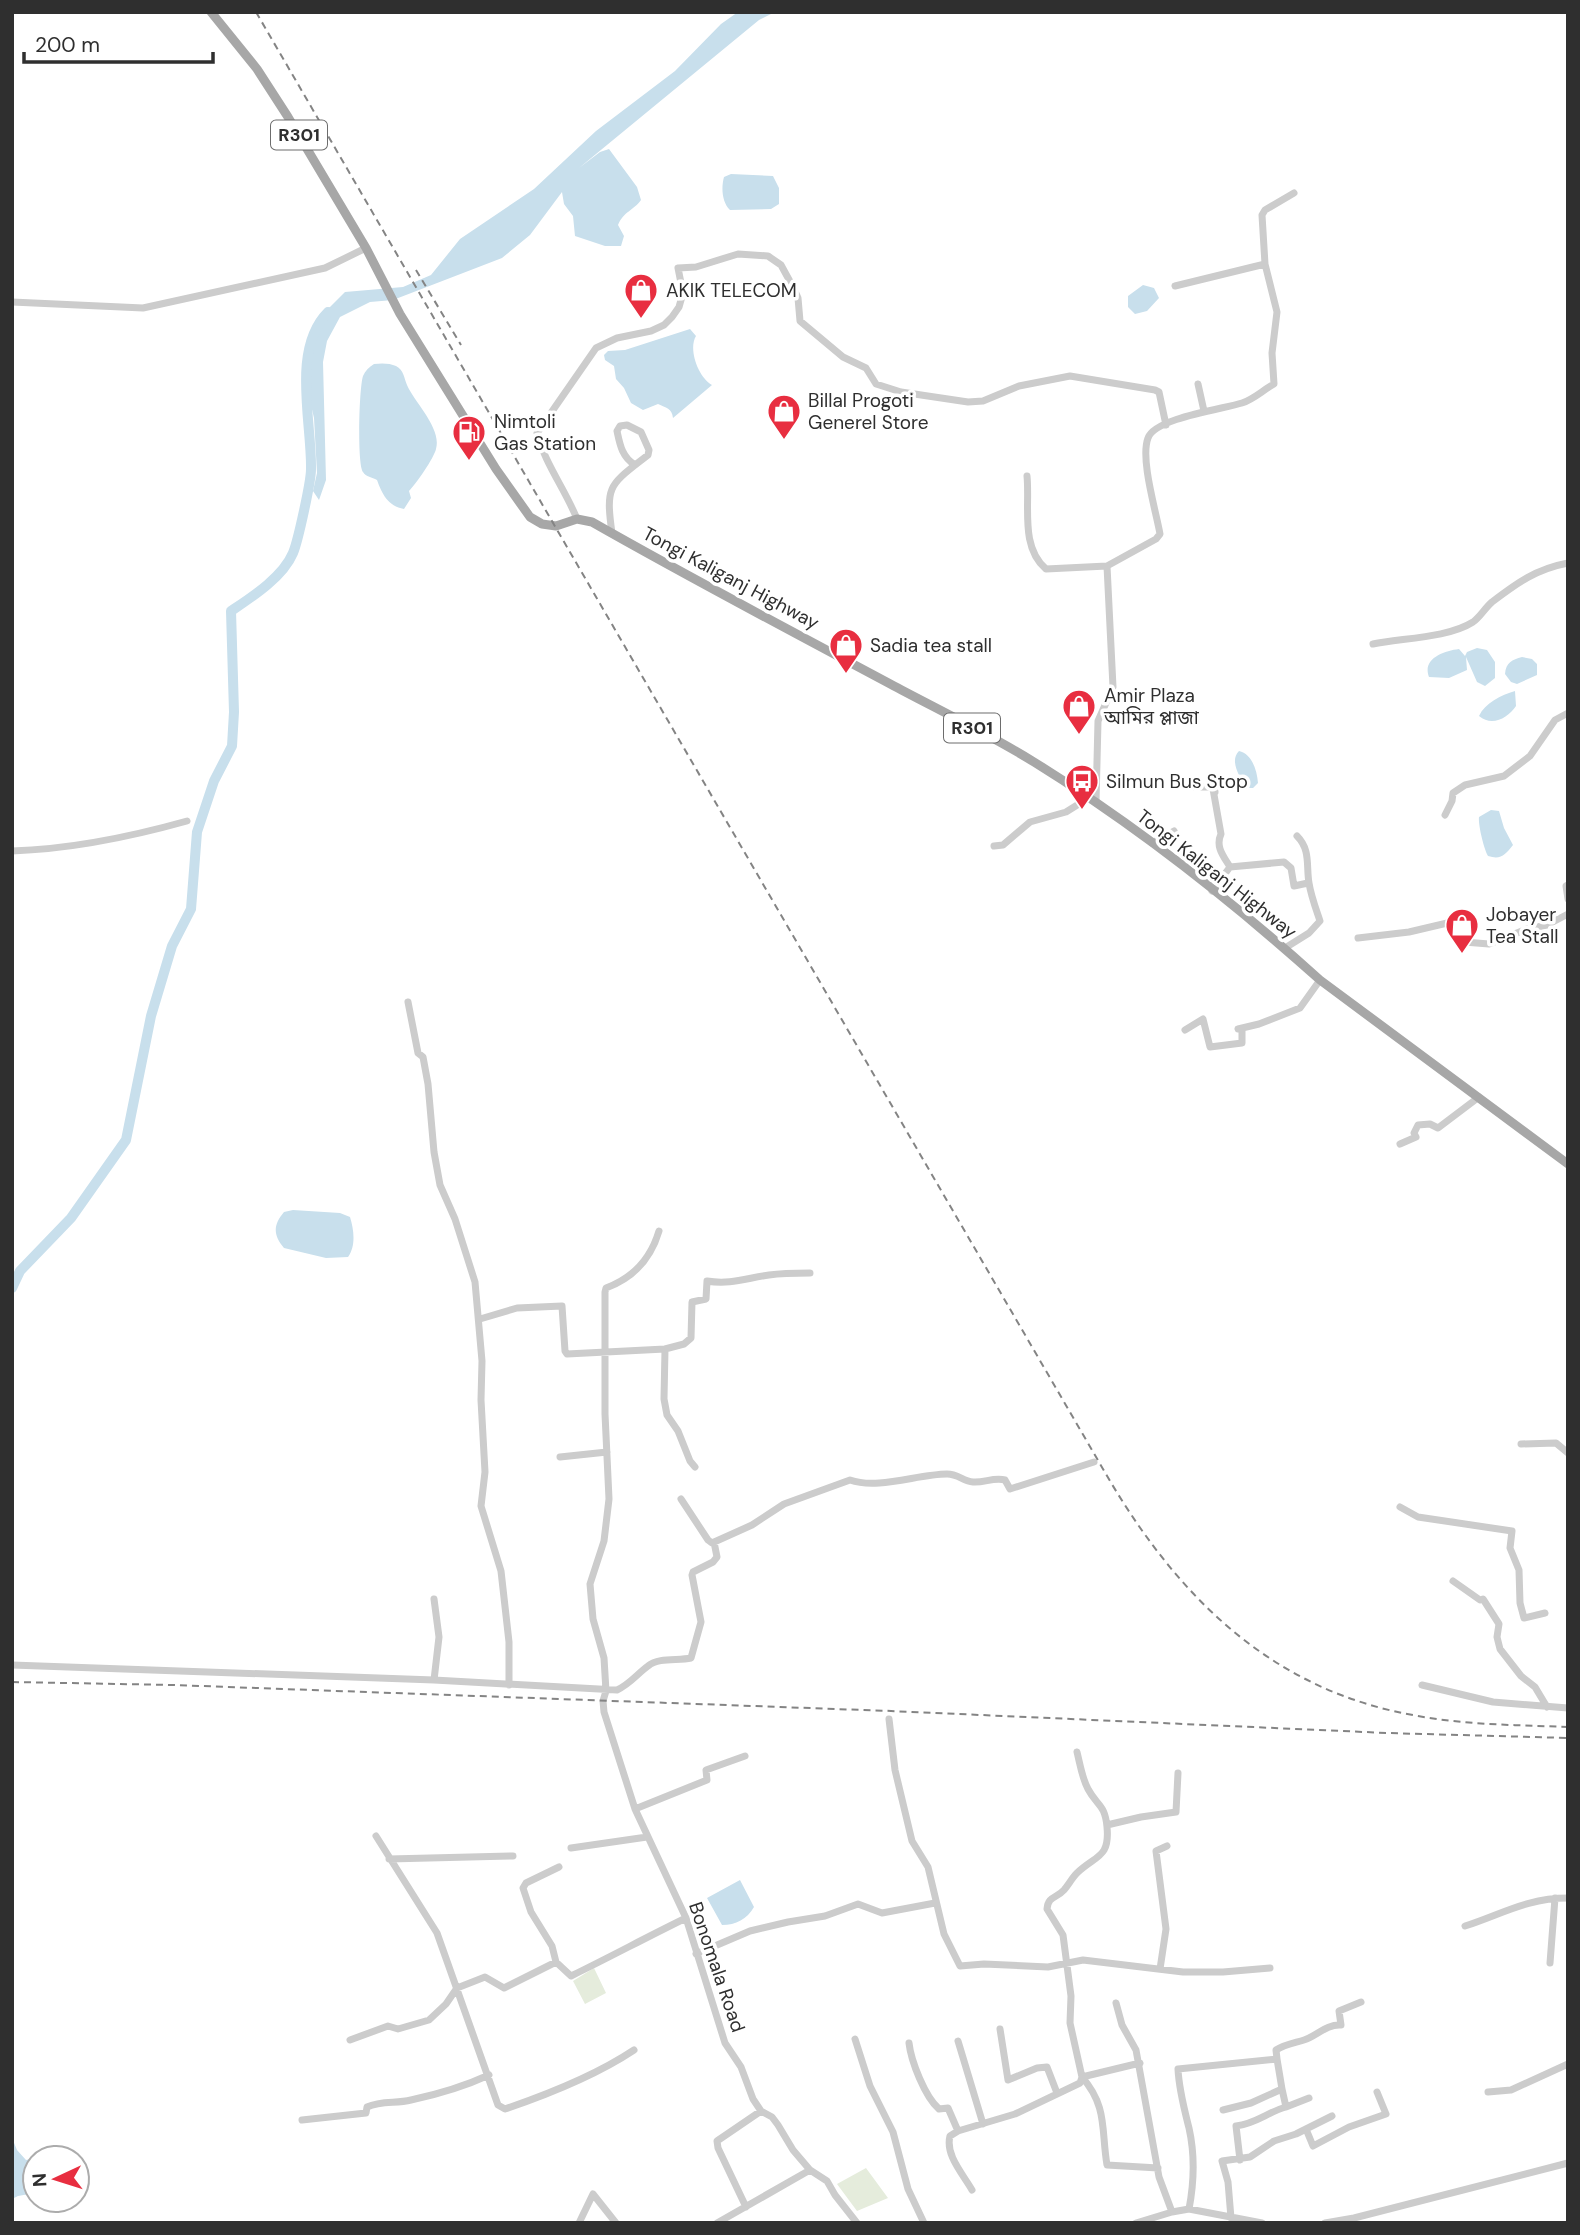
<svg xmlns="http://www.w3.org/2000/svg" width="1580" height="2235" viewBox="0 0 1580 2235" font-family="'DM Sans','Noto Sans Bengali',sans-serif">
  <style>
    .green { fill: #e5ecdc }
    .water { fill: #c8dfec }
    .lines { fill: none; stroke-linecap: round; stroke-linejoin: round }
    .river { stroke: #c8dfec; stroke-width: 10 }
    .minor { stroke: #ccc; stroke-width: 7 }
    .major { stroke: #a7a7a7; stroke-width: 9 }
    .rail { stroke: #848484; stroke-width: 2; stroke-dasharray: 7 5; stroke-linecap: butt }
    .labels { text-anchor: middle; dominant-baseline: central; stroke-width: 7; stroke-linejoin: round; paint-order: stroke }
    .shield { fill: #fff; stroke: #6d6d6d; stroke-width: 2 }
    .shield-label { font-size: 18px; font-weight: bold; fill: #2f2f2f }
    .poi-label { font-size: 19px; fill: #2f2f2f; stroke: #fff; text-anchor: start }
    .street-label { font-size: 19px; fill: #2f2f2f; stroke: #fff }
  </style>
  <rect width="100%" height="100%" fill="#fff"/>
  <path class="green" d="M594,1968L606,1993L585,2004L573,1981Z
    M866,2168L888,2198L857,2211L837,2184Z"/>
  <path class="water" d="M738,12H775L759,20L579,168L600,152L609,149L637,187L641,200C633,211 624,211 618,225L624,236L621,246H605L575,236L573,216L564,204L562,192L530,235L502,258L393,300L370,302L340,317L327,341L323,362L326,480L319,500L313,491L317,473L314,418L307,388L310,342L326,311L345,292L403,287L431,275L460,239L534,189L596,131L675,71L721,24Z
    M731,174L773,176L779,188V204L771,209L730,210C722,202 721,188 724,177Z
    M1143,285L1154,288L1159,298L1147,311L1135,314L1128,307V296Z
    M690,329L696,336C688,349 698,377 712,385L673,418C672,408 666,408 658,404L643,410L631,403L624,388L616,379L614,366L605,360L604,355L608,351L625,350Z
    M374,364C381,363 390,363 396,366C404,370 404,378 407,385C414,402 442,428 436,449C434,458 416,484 409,491L411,498L404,509C388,506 382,494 377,480C372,477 366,477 363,472C357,464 359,388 363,376C365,371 369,367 374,364Z
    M1477,648L1487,650L1495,662V678L1485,686L1477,682L1466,657L1467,670L1449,678L1429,677C1422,659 1443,651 1459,649L1465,656L1467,652Z
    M1522,657L1532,659L1537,664V675L1517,684L1511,682L1505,674C1506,662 1512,660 1522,657Z
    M1515,691L1516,706C1508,718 1492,727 1479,716C1485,703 1501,695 1515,691Z
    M1239,751C1252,754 1257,770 1258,783L1253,788H1245C1240,776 1229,761 1239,751Z
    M1491,810L1499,811L1504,828L1513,845C1505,855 1501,860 1488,856C1484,849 1478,825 1479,817Z
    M293,1210L340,1213L350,1217C354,1230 356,1246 348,1257L326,1258L284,1248C273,1235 273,1225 284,1212Z
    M740,1880L754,1907C747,1919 736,1925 722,1925L707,1898Z
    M12,2138L17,2150L26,2160L35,2158V2193L18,2196L12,2199Z"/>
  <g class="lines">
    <path class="river" d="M12,1288L20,1271L71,1218L126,1140L151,1016L172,946L191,909L197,832L214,781L232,746L234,712L231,611C252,597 283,577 293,553C298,541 311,482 311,469C312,422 291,349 328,312"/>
    <path class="minor" d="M1175,286L1265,264
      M12,302L143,308L325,268L366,248
      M1198,384L1204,411
      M1027,476C1030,506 1020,547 1046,569L1107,566L1113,687L1098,721L1096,803
      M577,519C565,489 545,464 537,433L596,348L617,338L651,331L664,325L672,317L679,307L683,293L678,268L696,267L738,254L768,256L781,265L793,287L798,298L800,321L843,357L866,368L876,384L901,392L968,402L983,401L1019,386L1070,376L1155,390L1159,392L1166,425
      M612,533C605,484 610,485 648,455L649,450L641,432L627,425L620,426L617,431C620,445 622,457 635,465
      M1107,566L1156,539L1160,534C1156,511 1140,459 1148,438C1155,418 1223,409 1242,403C1254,399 1263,390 1274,384L1272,353L1277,312L1265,264L1262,215L1265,210L1294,193
      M1373,644C1402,638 1448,638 1473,622C1480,617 1485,608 1492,602C1517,583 1536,569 1568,563
      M1214,775L1215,792
      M1189,787H1210L1213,789L1221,834C1215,847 1224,857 1230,867
      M1445,815L1452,801L1453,793L1465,785L1504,776L1530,756L1555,720L1568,713
      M1152,843L1174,831
      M994,846L1003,845L1030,822L1066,812L1090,797
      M12,851C72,849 130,837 187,821
      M1568,885L1566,886L1568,899
      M1212,891L1230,867L1284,862L1291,868L1294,886L1308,883
      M1358,938L1409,932L1460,920L1464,942L1489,944L1527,929L1547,925L1568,914
      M1285,948L1309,933L1320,921C1316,909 1311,896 1309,883C1306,866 1311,850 1297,836
      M408,1002L418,1053L423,1057L428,1084L434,1152L440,1185L455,1219L475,1282L482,1361L481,1400L485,1472L481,1506L501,1571L509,1642V1685
      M1238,1029L1259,1024L1300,1008L1320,980
      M1185,1030L1203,1019L1210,1047L1242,1043V1029
      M1400,1144L1416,1137L1414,1133L1418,1125L1430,1124L1438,1128L1479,1097
      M659,1231C651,1258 633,1278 606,1288L605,1292V1414L609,1499L604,1541L590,1584L593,1619L604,1658L606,1691L603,1701L604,1712L635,1809L686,1918L725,2043L741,2067L753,2099L761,2111L772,2117L778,2125L793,2150L810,2170L827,2181L835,2195L857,2223
      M480,1319L517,1308L562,1306L565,1351L567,1354L665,1349L664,1399L667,1415L678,1431L690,1461L695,1467
      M665,1349L684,1344L691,1338L692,1302L706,1299L707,1281C730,1285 747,1278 769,1275C783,1273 796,1273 810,1273
      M1521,1444L1556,1443L1568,1453
      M560,1457L607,1452
      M681,1499L708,1540L712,1543L752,1525L784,1504L850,1480C878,1490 918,1474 947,1474C958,1474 963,1481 973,1482C984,1483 994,1477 1005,1480L1010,1489L1094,1462
      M1400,1507L1418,1517L1512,1531L1510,1548L1519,1570L1520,1603L1524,1618L1545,1613
      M1453,1581L1480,1600L1483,1599L1499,1624L1497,1637L1500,1649L1521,1676L1535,1687L1547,1707
      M434,1599L439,1637L434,1680
      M12,1665L434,1680L617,1690C630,1684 637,1674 648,1666C659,1657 678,1661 691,1658L701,1622L692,1575L693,1572L713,1562L717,1557L714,1542
      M1422,1685L1493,1702L1568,1708
      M889,1719L895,1770L912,1841L928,1867L944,1934L960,1966L984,1964L1048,1967L1083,1960L1183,1972H1223L1270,1968
      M1077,1752C1080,1764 1082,1778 1088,1789C1097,1806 1105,1804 1107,1827C1110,1858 1096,1855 1077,1873C1072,1878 1069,1884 1064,1890C1057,1898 1048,1896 1047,1909L1063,1935L1071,1996L1070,2023L1082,2077L1140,2063
      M635,1809L707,1780L706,1770L745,1756
      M1107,1825L1141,1817L1176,1812L1178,1773
      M376,1836L437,1933L498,2105L505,2109C549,2094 595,2076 634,2050
      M571,1848L647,1837
      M389,1859L513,1856
      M1465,1926C1502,1914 1527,1898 1568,1898
      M696,1954L750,1931L788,1922L825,1916L858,1904L882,1913L935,1903
      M556,1962L552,1946L531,1912L523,1888L526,1883L559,1867
      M1550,1963L1555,1898
      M1160,1969L1166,1929L1156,1851L1167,1846
      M1116,2003L1122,2025L1136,2050L1159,2177L1172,2212
      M1000,2029L1008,2080L1037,2068L1047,2067L1057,2093
      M855,2039L870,2086L893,2132L908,2189L924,2223
      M350,2040L388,2026L398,2029L429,2020L446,2004L457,1988L485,1977L504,1988L556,1962L571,1976C610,1957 647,1937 686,1918
      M958,2041L983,2124
      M909,2043C911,2061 925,2097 939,2109L948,2108L958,2131
      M1488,2092L1511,2090L1568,2064
      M1286,2107L1309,2098
      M1223,2110L1251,2103L1282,2089L1277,2059
      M302,2120L366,2113L367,2107C382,2100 396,2104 411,2100C439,2094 463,2087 489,2075
      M1306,2129L1313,2146L1349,2127L1386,2114L1377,2092
      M1240,2160L1236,2126C1255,2124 1268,2112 1286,2107L1282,2089
      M972,2190C963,2174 945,2155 950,2136L958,2131L1015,2114L1080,2083L1082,2077C1108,2107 1101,2130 1107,2165L1158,2168
      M746,2207L718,2148L717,2141L761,2111
      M1189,2209C1194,2183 1195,2155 1189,2128C1184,2108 1179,2090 1178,2069L1277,2059L1276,2050C1285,2044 1294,2043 1304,2040C1317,2036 1326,2024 1341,2025L1339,2011L1361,2002
      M1231,2218L1228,2182L1222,2161L1250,2157L1274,2141L1296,2134L1332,2116
      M579,2223L593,2194L616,2223
      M717,2223L810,2170
      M1136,2223L1172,2212L1189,2209L1262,2223
      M1325,2223L1354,2218L1568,2163"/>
    <path class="major" d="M211,12L257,69L288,117L366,248L400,314L496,469L530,517L542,524L556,526L577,519L592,522C692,579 793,632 894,686C941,711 989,734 1034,762C1134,824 1232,901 1320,980L1568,1164"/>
    <path class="rail" d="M256,12L1110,1481C1182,1602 1276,1692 1418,1716C1467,1725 1518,1725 1568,1727
      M416,270L461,345
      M12,1682L173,1685L891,1711L1387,1733L1568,1738"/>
  </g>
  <defs>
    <symbol id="shop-pin" viewBox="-11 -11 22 30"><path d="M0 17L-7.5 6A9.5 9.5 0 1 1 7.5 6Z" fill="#e82e40" stroke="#fff"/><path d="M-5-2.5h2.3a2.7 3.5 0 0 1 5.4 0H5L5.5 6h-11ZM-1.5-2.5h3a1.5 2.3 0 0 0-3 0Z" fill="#fff"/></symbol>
    <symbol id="fuel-pin" viewBox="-11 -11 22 30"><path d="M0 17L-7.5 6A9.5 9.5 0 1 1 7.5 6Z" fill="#e82e40" stroke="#fff"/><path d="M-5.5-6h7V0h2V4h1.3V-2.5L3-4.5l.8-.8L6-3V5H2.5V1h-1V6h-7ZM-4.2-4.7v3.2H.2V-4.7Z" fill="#fff"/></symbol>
    <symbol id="bus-pin" viewBox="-11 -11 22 30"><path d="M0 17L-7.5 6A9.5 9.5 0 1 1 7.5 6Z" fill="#e82e40" stroke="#fff"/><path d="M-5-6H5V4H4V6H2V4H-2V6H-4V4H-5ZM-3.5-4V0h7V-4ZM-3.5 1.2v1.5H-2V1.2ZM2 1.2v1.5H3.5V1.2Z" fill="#fff"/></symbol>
  </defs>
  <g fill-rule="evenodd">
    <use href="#shop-pin" x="622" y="271" width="38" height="52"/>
    <use href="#shop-pin" x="765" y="392" width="38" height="52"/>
    <use href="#fuel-pin" x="450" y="413" width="38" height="52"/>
    <use href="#shop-pin" x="827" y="626" width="38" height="52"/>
    <use href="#shop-pin" x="1060" y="687" width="38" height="52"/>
    <use href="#bus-pin" x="1063" y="762" width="38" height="52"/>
    <use href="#shop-pin" x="1443" y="906" width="38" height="52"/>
  </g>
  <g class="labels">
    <g class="shield">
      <rect x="271" y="120.5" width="56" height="29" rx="5"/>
      <rect x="944" y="713.5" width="56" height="29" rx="5"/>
    </g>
    <g class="shield-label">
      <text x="299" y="135">R301</text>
      <text x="972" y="728">R301</text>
    </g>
    <g class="poi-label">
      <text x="666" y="290">AKIK TELECOM</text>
      <text x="808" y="400">Billal Progoti<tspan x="808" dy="22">Generel Store</tspan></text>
      <text x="494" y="421">Nimtoli<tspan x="494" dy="22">Gas Station</tspan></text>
      <text x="870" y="645">Sadia tea stall</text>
      <text x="1104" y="695">Amir Plaza<tspan x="1104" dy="22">আমির প্লাজা</tspan></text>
      <text x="1106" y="781">Silmun Bus Stop</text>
      <text x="1486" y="914">Jobayer<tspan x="1486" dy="22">Tea Stall</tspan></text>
    </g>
    <g class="street-label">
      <text transform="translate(731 578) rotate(28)">Tongi Kaliganj Highway</text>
      <text transform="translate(1217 874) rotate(38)">Tongi Kaliganj Highway</text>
      <text transform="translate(717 1967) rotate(71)">Bonomala Road</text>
    </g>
  </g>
  <rect width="1580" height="2235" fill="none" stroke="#2f2f2f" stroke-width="28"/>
  <g transform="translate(56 2179) rotate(266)"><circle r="33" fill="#ffffff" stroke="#acacac" stroke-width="2"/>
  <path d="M0-5L12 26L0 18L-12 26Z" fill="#e82e40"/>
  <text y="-10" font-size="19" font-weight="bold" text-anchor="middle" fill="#2f2f2f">N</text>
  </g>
  <path d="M24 52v10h189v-10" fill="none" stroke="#2f2f2f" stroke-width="3.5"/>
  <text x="35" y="52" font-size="21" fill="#2f2f2f" stroke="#ffffff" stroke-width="5" paint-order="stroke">200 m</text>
</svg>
